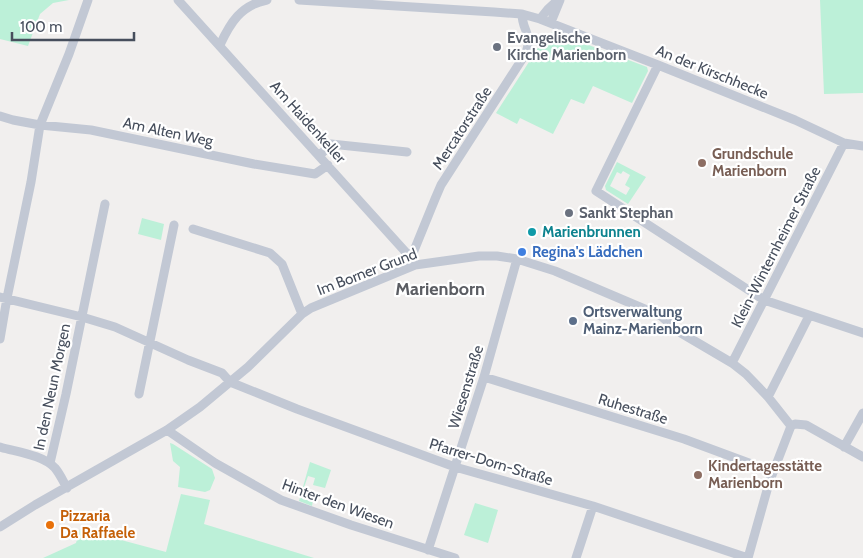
<svg xmlns="http://www.w3.org/2000/svg" width="863" height="558" viewBox="0 0 863 558" font-family="Cabin,sans-serif">
  <style>
    .green { fill: #bcf0d8; fill-rule: evenodd }
    .lines { fill: none; stroke-linecap: round; stroke-linejoin: round }
    .minor { stroke: #c2c8d4; stroke-width: 9 }
    .worship-dot { fill: #6b7280; stroke: #fff; stroke-width: 2 }
    .education-dot { fill: #8d6e63; stroke: #fff; stroke-width: 2 }
    .culture-dot { fill: #0f9aa8; stroke: #fff; stroke-width: 2 }
    .shop-dot { fill: #3f7fe0; stroke: #fff; stroke-width: 2 }
    .service-dot { fill: #5c6f8a; stroke: #fff; stroke-width: 2 }
    .food-dot { fill: #e8710a; stroke: #fff; stroke-width: 2 }
    .labels { text-anchor: middle; dominant-baseline: central; stroke-width: 4.5; stroke-linejoin: round; paint-order: stroke }
    .worship-label { font-size: 15px; font-weight: bold; fill: #5b616d; stroke: #fff; text-anchor: start }
    .street-label { font-size: 15px; fill: #464e5c; stroke: #fff }
    .education-label { font-size: 15px; font-weight: bold; fill: #785e54; stroke: #fff; text-anchor: start }
    .culture-label { font-size: 15px; font-weight: bold; fill: #0d838f; stroke: #fff; text-anchor: start }
    .shop-label { font-size: 15px; font-weight: bold; fill: #366cbe; stroke: #fff; text-anchor: start }
    .service-label { font-size: 15px; font-weight: bold; fill: #4e5e75; stroke: #fff; text-anchor: start }
    .food-label { font-size: 15px; font-weight: bold; fill: #c56008; stroke: #fff; text-anchor: start }
    .quarter-label { font-size: 18px; font-weight: bold; fill: #5b5d63; stroke: #fff }
  </style>
  <rect width="100%" height="100%" fill="#f1efee"/>
  <path class="green" d="M0,0H69L53,3L40,14L28,46L0,39Z
    M820,0H863V93L824,94Z
    M554,32L647,67L648,71L632,103L593,86L584,104L571,99L553,134L520,118L517,124L496,113L545,37L548,34Z
    M617,162L646,177L628,204L606,190L605,186ZM623,171L630,175L625,185L630,188L626,195L610,186L617,172L621,174Z
    M142,218L164,224L161,240L138,234Z
    M170,443L173,444L212,469L215,478L210,490L205,492L178,487L180,467L173,461Z
    M310,462L331,470L325,488L313,485L315,478L308,476L301,496L313,500L312,506L299,501Z
    M181,494L210,500L204,524L314,558H43L76,543L80,529L166,552Z
    M475,503L498,510L488,543L464,535Z"/>
  <g class="lines">
    <path class="minor" d="M178,0L411,258L415,265
      M299,0L494,12L522,14L540,19L658,65L795,120L844,143L863,146
      M540,19L548,9L558,0
      M551,22L560,0
      M220,45C230,23 241,5 267,0
      M658,65L596,191L764,300L863,333
      M0,116L13,120L40,125L91,130L254,164L315,174L328,165
      M319,156L331,144L407,152
      M193,229L270,253L282,264L302,314
      M411,258L435,199L441,185L526,53C533,33 522,31 522,14
      M0,297L82,317L115,327L188,360L222,373L230,382L297,409L455,467L593,506L748,558
      M0,339L7,298L31,182L40,125L69,54L88,0
      M732,363L844,143
      M484,377L684,439L773,472
      M139,394L174,225
      M768,397L809,316
      M791,426L795,424L806,425L863,457
      M167,430L215,463L281,500L351,525L455,558
      M0,447C17,452 43,455 55,468C60,474 63,481 67,488
      M844,447L863,413
      M50,463L66,394L105,204
      M0,527L35,505L167,430L200,407L248,367L302,314L311,308L415,265L479,256H497L517,259L555,271L661,316L681,333L732,363L746,374L768,397L791,426
      M428,550L484,377L517,259
      M576,558L593,506
      M748,558L769,483L791,426"/>
  </g>
  <g class="worship-dot">
    <circle cx="497" cy="47" r="5"/>
    <circle cx="569" cy="213" r="5"/>
  </g>
  <g class="education-dot">
    <circle cx="702" cy="163" r="5"/>
    <circle cx="698" cy="475" r="5"/>
  </g>
  <circle class="culture-dot" cx="532" cy="232" r="5"/>
  <circle class="shop-dot" cx="522" cy="252" r="5"/>
  <circle class="service-dot" cx="573" cy="321" r="5"/>
  <circle class="food-dot" cx="50" cy="525" r="5"/>
  <g class="labels">
    <g class="worship-label">
      <text x="507" y="38">Evangelische<tspan x="507" dy="17">Kirche Marienborn</tspan></text>
      <text x="579" y="213">Sankt Stephan</text>
    </g>
    <g class="street-label">
      <text transform="translate(712 72) rotate(22)">An der Kirschhecke</text>
      <text transform="translate(308 122) rotate(48)">Am Haidenkeller</text>
      <text transform="translate(462 128) rotate(-57)">Mercatorstraße</text>
      <text transform="translate(168 132) rotate(12)">Am Alten Weg</text>
      <text transform="translate(776 247) rotate(-63)">Klein-Winternheimer Straße</text>
      <text transform="translate(367 272) rotate(-21)">Im Borner Grund</text>
      <text transform="translate(52 387) rotate(-78)">In den Neun Morgen</text>
      <text transform="translate(466 387) rotate(-73)">Wiesenstraße</text>
      <text transform="translate(633 409) rotate(17)">Ruhestraße</text>
      <text transform="translate(491 462) rotate(17)">Pfarrer-Dorn-Straße</text>
      <text transform="translate(338 504) rotate(20)">Hinter den Wiesen</text>
    </g>
    <g class="education-label">
      <text x="712" y="154">Grundschule<tspan x="712" dy="17">Marienborn</tspan></text>
      <text x="708" y="466">Kindertagesstätte<tspan x="708" dy="17">Marienborn</tspan></text>
    </g>
    <g class="culture-label">
      <text x="542" y="232">Marienbrunnen</text>
    </g>
    <g class="shop-label">
      <text x="532" y="252">Regina's Lädchen</text>
    </g>
    <g class="service-label">
      <text x="583" y="312">Ortsverwaltung<tspan x="583" dy="17">Mainz-Marienborn</tspan></text>
    </g>
    <g class="food-label">
      <text x="60" y="516">Pizzaria<tspan x="60" dy="17">Da Raffaele</tspan></text>
    </g>
    <g class="quarter-label">
      <text x="440" y="289">Marienborn</text>
    </g>
  </g>
  <path d="M12 32v8h122v-8" fill="none" stroke="#464e5c" stroke-width="2.5"/>
  <text x="20" y="32" font-size="15" fill="#464e5c" stroke="#ffffff" stroke-width="4" paint-order="stroke">100 m</text>
</svg>
